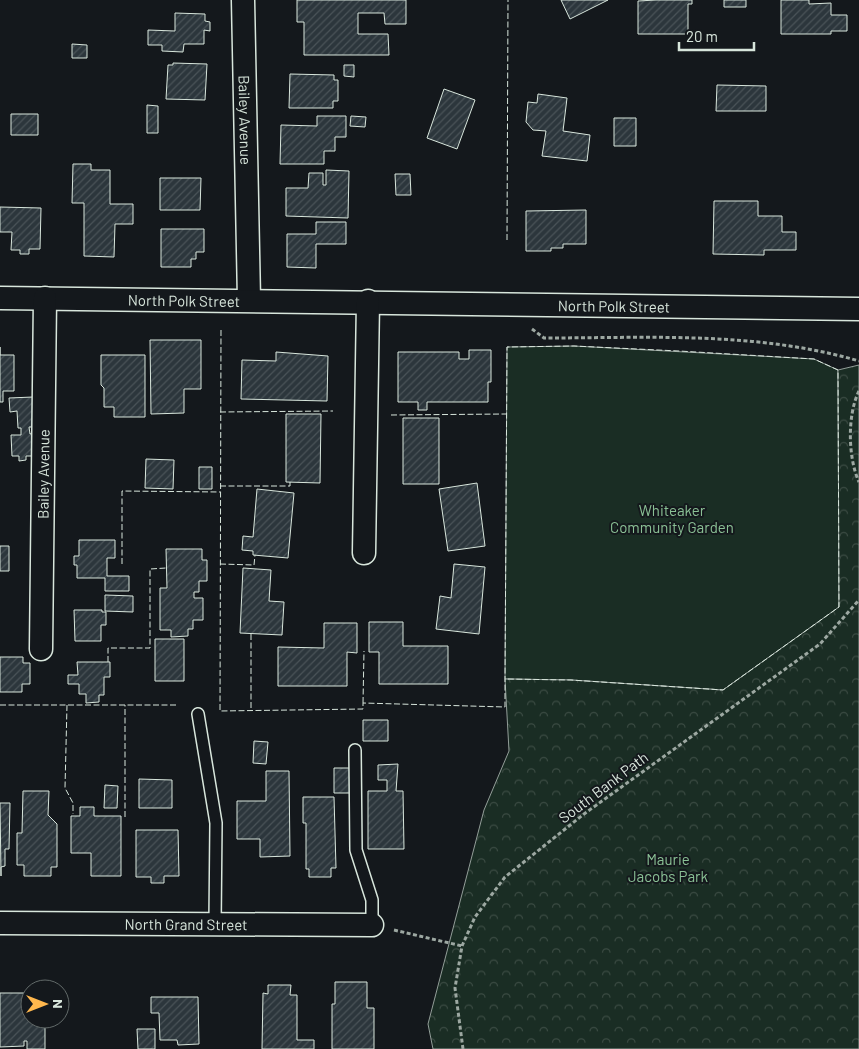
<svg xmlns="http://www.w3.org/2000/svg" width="859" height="1049" viewBox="0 0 859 1049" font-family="Barlow,sans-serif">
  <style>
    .green { fill: #1a2d24; stroke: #939e99 }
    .park { fill: url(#park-crowns); stroke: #939e99 }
    .building { fill: url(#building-hatch); stroke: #d8e6dc }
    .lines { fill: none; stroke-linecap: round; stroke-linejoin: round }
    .service-casing { stroke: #d8e6dc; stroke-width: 14 }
    .minor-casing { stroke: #d8e6dc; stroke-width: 25 }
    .path { stroke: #9da8a2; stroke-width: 3; stroke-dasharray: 4 2.5; stroke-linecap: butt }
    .service { stroke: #14181c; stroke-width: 11 }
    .minor { stroke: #14181c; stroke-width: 22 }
    .fence { stroke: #d8e6dc; stroke-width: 1; stroke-dasharray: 6 2.5; stroke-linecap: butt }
    .labels { text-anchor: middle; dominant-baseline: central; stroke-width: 4; stroke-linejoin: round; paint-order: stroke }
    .street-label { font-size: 15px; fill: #d8e6dc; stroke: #14181c }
    .park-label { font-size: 15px; fill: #8ac095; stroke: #14181c }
  </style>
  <defs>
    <pattern id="park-crowns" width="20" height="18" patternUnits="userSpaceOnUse" patternTransform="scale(1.25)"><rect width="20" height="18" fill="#1a2d24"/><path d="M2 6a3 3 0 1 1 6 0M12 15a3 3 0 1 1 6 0" fill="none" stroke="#3b4b43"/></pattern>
    <pattern id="building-hatch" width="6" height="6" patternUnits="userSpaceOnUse" patternTransform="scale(1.25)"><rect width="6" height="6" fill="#2c363c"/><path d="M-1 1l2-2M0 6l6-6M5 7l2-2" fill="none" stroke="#4a5358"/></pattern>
  </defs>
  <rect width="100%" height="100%" fill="#14181c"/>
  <path class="green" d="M574,346L814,359L838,370L839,607L723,690L571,680L505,679L507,347Z"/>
  <path class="park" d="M859,365V1049H433L428,1024L484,810L509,751L505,679L571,680L723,690L839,607L838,370Z"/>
  <path class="building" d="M297,0H406V24H385L384,13H358V34H388L389,55H304V22H297Z
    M561,0H608L570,19Z
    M656,0H692V4H688V34H638V1Z
    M724,0H746V7H724Z
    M781,0H809V4L831,3V15H847V31H831V34H781Z
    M175,13L205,14V21L210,22V31L204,30V44H184L183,52L162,51V45H148V30L175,31Z
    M72,44L87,45V58H72Z
    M173,63L207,64L205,100L166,99L168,65H173Z
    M344,65H354V77L344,76Z
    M290,74L334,75V80H338V101H333V108H289Z
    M717,85L766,86V111H716Z
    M444,89L475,100L457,149L427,138Z
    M538,94L567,98L563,131L590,135L587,161L542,156L546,131L533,130L526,122L528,102L537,103Z
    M147,105L158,106V133H147Z
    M11,114H38V135H11Z
    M317,116H346V137H335V151H324V164H280L281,125L317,126Z
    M351,116L366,117L365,127L350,126Z
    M614,118H636V146H614Z
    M73,164H91V170H110V204H133V224H115L114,257L84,256V203H72Z
    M326,170L349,171L348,218L286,216V188H308L309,173H323V185H326Z
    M395,174H410L411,195H396Z
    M160,178H201L200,210H160Z
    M714,201H758V216H782V232H796V250H764V255L713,254Z
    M0,207L41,208L40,249H29V254H20V250H11L12,232H0Z
    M586,210V244H563V248H551V251H526V211Z
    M316,222H346V244H316V268L287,267V234H316Z
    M161,229H204V252H196V259H191V267H161Z
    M150,340H201V389H184V413L151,414Z
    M0,347V355H14V391H3V402H0Z
    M469,350H491V382H488V402H427V410H418V402H398V352H459V359H469Z
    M276,352L328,356L327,401L241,399L242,360L276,361Z
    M101,355H145V417H114V407H104V388L101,385Z
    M33,397L34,427H29L30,434L33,433L34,456H26V460L19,461V456H12L11,435H21V428H18L17,411L10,412L9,398Z
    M286,414H321L320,483L286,482Z
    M403,418H439V484H403Z
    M146,459L174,460L173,489L145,488Z
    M199,467H212V489H199Z
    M477,483L485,546L448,551L439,489Z
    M257,489L294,493L288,558L253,555V551L242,550L243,536L253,537Z
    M79,540H115V558H107V576H129V591H105V578H77V565H74V556H79Z
    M0,546H9V571H0Z
    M166,549H202V560H207V581H199V592H194V598H203V620H193V629H188V636L171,637V630H160V588H167Z
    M454,564L485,567L479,634L436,629L440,596L451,598Z
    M243,568L271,570L269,601L284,602L282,635L240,633Z
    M105,595L133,596V612L105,611Z
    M74,610H102V612H106V625H101V641H75Z
    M369,622H403V646H448V684H379V652H369Z
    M324,623H357V653L347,652V686H278V647L324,648Z
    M155,639H184V681H155Z
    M0,657H23V663H30V684H22V692H0Z
    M77,662H110V677H104V695H99V702L86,703V694H79V684H68V675H78Z
    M363,720H388V741H363Z
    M254,741L268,742L266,764L253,763Z
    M398,764L396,791H403L404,849H368V791H387V780H378V765Z
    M334,768H351V793H334Z
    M266,771H289L290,856L260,857V839H237V801H266Z
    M139,779L172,780V808H139Z
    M105,785L118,786L117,808H104Z
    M23,791H49L48,815L57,824V867H51V876H24V865H17V833H22Z
    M303,797H334L336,868H331V877H309V869H306V823H303Z
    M0,803H10L9,849H5V866L1,867V876Z
    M80,807H94V816H121V876H91V853H71V816H80Z
    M136,830H178L179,876H164V883H151V877H136Z
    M335,982H367V1008H374V1049H332V1004H335Z
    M268,985H291L290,995H297V1040H314V1049H262L263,993L268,994Z
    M0,993H30V1019H45V1049H27V1041H24V1046L0,1047Z
    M151,997H198L199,1044L178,1045L177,1040H160L159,1013H151Z
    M137,1029H155V1049H138Z"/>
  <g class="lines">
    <defs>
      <path id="service" d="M198,714L216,823L215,923
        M355,750L356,850L372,900V925"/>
      <g id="minor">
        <path id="s1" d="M243,0L249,300"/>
        <path id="s2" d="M0,298L859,309"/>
        <path d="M364,553L368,301"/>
        <path id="s3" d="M41,649L45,298"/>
        <path id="s4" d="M0,923L372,925"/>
      </g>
    </defs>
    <use href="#service" class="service-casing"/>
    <use href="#minor" class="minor-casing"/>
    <path class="path" d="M532,329L544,338C650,338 756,331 859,361
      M859,391C847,415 848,458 859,482
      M394,930L462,946
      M463,1049L455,988L462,946L475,917L505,877L584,814L820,644L859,600"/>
    <use href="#service" class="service"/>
    <use href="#minor" class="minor"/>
    <path class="fence" d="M507,240L508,0
      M221,330L220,711L363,709V703L505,707V679L507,347L574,346L679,351L814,359L838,370L839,607L723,690L571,680L505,679
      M220,412L333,411
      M391,415L506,414
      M220,486H290V482
      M122,564V491L220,492
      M220,564L254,565L255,555
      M251,634V711
      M108,662V648H150V569L166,568
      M363,703L364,651
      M0,705H178
      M67,705L65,788L73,803V814
      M125,817V705"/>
  </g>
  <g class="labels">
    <g class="street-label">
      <text stroke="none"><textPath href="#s1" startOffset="120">Bailey Avenue</textPath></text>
      <text stroke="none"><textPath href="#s2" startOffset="184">North Polk Street</textPath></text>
      <text stroke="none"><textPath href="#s2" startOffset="614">North Polk Street</textPath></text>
      <text stroke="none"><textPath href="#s3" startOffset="175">Bailey Avenue</textPath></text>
      <text transform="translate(603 787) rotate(-37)">South Bank Path</text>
      <text stroke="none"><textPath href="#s4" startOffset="186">North Grand Street</textPath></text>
    </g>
    <g class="park-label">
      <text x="672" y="510">Whiteaker<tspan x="672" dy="17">Community Garden</tspan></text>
      <text x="668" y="859">Maurie<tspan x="668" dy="17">Jacobs Park</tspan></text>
    </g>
  </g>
  <g transform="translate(45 1004) rotate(90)"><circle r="24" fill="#14181c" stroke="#626a69"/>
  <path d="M0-4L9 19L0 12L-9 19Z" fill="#ffb74d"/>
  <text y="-8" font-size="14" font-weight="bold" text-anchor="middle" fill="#d8e6dc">N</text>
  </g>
  <path d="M679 42v8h75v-8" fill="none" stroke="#d8e6dc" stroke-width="2.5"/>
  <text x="686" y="42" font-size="15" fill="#d8e6dc" stroke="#14181c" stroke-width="4" paint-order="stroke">20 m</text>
</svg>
